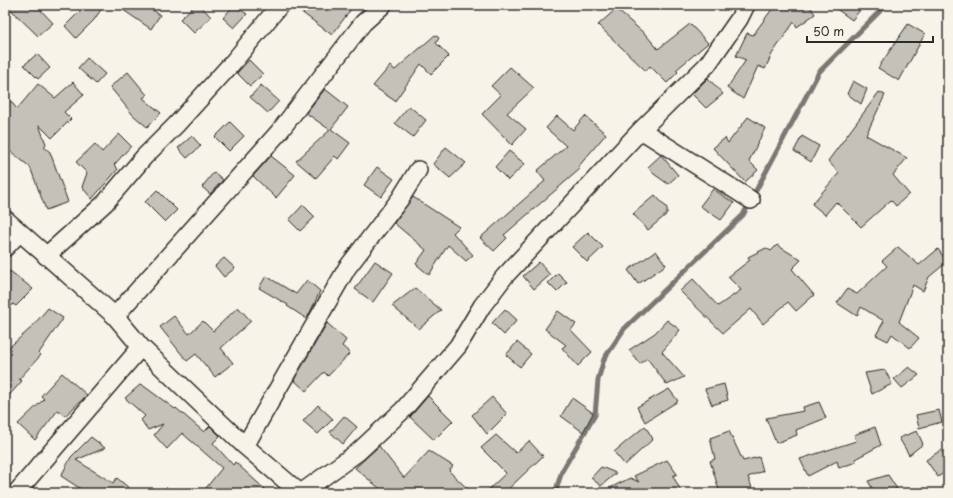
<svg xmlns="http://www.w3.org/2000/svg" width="953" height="498" viewBox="0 0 953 498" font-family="'Playpen Sans',sans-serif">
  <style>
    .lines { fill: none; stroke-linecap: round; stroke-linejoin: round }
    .stream { stroke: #7a7874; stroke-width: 5 }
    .building { fill: #c4c1b9; stroke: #2b2b2b }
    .street-casing { stroke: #2b2b2b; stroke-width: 20 }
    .street { stroke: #f7f3e8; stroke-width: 17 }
  </style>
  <rect width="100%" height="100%" fill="#f7f3e8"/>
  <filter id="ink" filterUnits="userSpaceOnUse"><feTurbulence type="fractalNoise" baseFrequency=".025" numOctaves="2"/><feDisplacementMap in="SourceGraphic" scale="8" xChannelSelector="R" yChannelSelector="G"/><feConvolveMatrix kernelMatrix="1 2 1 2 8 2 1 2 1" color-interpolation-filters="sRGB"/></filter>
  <g filter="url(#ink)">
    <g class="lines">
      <path class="stream" d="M555,493L562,471L595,415L598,380L604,359L624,329L743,215L819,72L886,5"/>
    </g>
    <path class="building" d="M6,5H36L53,23L38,36Z
      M86,5H104L94,20L76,38L65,26Z
      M116,5H146L160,15L151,29Z
      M195,5H200L211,17L194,33L180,19Z
      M234,5L247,14L234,28L223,18Z
      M292,5H354L332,35Z
      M775,5H809L815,14L797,27L794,22L772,54L765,69L758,66L743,99L727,88L746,60L736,56L747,33L753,35Z
      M831,5H864L852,20Z
      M616,9L646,35L658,49L690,24L708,43L676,70L678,72L667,83L650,66L646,71L598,25Z
      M908,24L925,34L899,81L878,68Z
      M435,35L439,38L436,43L449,56L431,74L421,64L395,101L373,86L390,66L395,70Z
      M37,54L50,68L38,79L24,65Z
      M87,58L105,74L96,84L78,68Z
      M249,60L263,74L250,86L237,73Z
      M510,67L534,88L507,113L526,129L512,145L482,114L501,95L491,86Z
      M128,72L147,95L143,98L161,113L147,127L133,115L110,87Z
      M708,78L723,94L706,108L692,94Z
      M853,81L867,89L861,104L847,94Z
      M73,82L84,95L64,112L71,119L52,138L39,125L46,144L44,147L50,152L68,202L46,210L30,167L5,147V94L17,109L38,84L55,98Z
      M261,85L279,101L268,113L250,97Z
      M325,89L348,107L331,129L350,143L338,159L335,156L316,178L296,161L330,130L306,113Z
      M879,92L885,95L866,135L907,158L893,175L909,194L896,206L891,200L861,227L836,202L825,215L812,204L839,173L828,161Z
      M409,106L426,120L413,137L395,123Z
      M557,116L573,130L585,116L606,134L578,167L580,169L504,235L507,238L494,251L480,238L545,181L537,171L566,146L546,128Z
      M748,117L765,128L749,161L758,170L745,182L713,148L725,138L728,143Z
      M230,122L244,136L229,151L215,137Z
      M119,134L131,146L114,165L118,169L92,199L82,187L87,173L76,162L95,144L102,152Z
      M192,136L201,146L187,158L178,148Z
      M802,136L819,146L811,162L794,151Z
      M446,147L466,163L450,178L433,164Z
      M509,151L525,164L508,180L495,167Z
      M661,155L678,175L668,184L654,174L648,167Z
      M271,156L295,175L276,198L253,176Z
      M377,167L394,179L381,197L364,185Z
      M214,172L223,180L210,194L202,187Z
      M713,189L734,203L721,220L700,206Z
      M157,190L177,210L165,222L145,202Z
      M655,195L667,208V214L648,230L633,214Z
      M413,197L459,227L453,233L473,255L466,261L448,245L429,275L416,264L426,250L394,223Z
      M303,205L315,217L300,231L289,220Z
      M588,232L603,247L587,262L572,247Z
      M777,245L801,260L792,269L814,295L796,311L788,302L763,324L751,309L723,333L680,291L693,279L718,306L741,290L728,277L750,260L748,257L766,248L771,251Z
      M898,247L919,265L938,249L947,262L929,277L923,291L913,285L899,322L919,338L910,348L892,334L888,341L876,335L884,321L861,307L857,316L837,303L847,289L857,294L887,266L882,261Z
      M656,251L666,265L638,284L628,270Z
      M224,258L235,268L224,277L215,266Z
      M375,261L393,273L373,302L355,289Z
      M539,262L550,275L534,289L523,276Z
      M10,271L33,289L16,306L13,304L5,313V278Z
      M558,273L567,282L557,292L548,283Z
      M266,276L296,294L307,280L320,291L307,319L287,306L288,305L259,288Z
      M415,288L441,310L419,329L392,306Z
      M238,307L251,321L221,348L233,363L215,377L196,354L187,361L160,327L174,316L189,334L203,321L213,331Z
      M48,308L63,318L39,353L41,355L19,379L22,381L5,400V351L31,328Z
      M505,309L517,320L504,335L492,323Z
      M558,311L576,324L571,330L592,352L578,366L562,348L566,345L545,329Z
      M667,320L680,330L662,352L684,377L667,385L647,358L640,364L629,350L655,333Z
      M327,323L346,340L342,346L350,353L328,376L324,372L306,391L294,380Z
      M517,342L531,354L520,367L506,355Z
      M909,367L919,375L902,388L894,379Z
      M885,370L892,384L872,394L865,373Z
      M62,373L87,395L65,416L58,410L35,440L18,424L44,399L41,396Z
      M141,384L175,409L176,408L204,432L210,426L220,436L213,443L233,465L235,462L269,493H202L222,468L182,433L167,449L154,435L163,424L148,430L141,420L145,416L125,398Z
      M724,384L728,400L712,405L705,389Z
      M669,389L678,401L645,422L637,407Z
      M428,396L453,421L434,440L410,417Z
      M492,397L507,414L487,434L472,415Z
      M572,398L593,413L583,432L561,416Z
      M819,402L826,418L796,430L797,435L776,443L766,418L804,411L803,407Z
      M318,405L333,419L318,434L303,421Z
      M939,410L942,422L919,428L916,415Z
      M344,416L357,427L343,444L330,432Z
      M645,426L653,439L625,465L614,452Z
      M875,427L881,445L855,459L856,462L839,468L837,461L808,476L800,459L856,441L854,435Z
      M729,431L743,461L759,457L763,471L748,477L754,493H720L710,461L715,459L710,438Z
      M917,431L923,444L909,455L899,438Z
      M496,435L516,453L529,441L543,456L504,493H485L506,473L481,448Z
      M91,437L105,448L76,460L113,483L117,478L135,493H87L61,476L71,457Z
      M379,446L404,478L429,451L453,466L449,471L472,493H385L355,468Z
      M941,450L948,460V470L938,477L926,460Z
      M667,460L677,474L673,476L682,493H600L630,478L639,482L634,476Z
      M601,467L616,473L601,486L591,478Z
      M888,475L897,489L888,493H875L868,481Z"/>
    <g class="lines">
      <defs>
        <path id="street" d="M641,130L751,200
          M5,219L115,316L141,347L245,446L300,493
          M5,248L20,232
          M46,256L105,203L144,157L176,125L234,61L280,5
          M115,316L279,132L363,23L383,5
          M245,446L347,268L400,199L418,170
          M16,493L141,347
          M301,493L358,452L403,410L458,346L482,306L504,277L641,130L707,65L739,19L746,5"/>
      </defs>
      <use href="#street" class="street-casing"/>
      <use href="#street" class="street"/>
    </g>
  </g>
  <rect width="953" height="498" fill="none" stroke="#f7f3e8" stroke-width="20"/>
  <rect x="10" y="10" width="933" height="478" fill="none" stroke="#2b2b2b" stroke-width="1.5" filter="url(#ink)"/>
  <path d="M807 36v6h126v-6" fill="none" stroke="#2b2b2b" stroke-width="2"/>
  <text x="813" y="36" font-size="12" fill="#2b2b2b" stroke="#f7f3e8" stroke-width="3" paint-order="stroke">50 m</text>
</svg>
